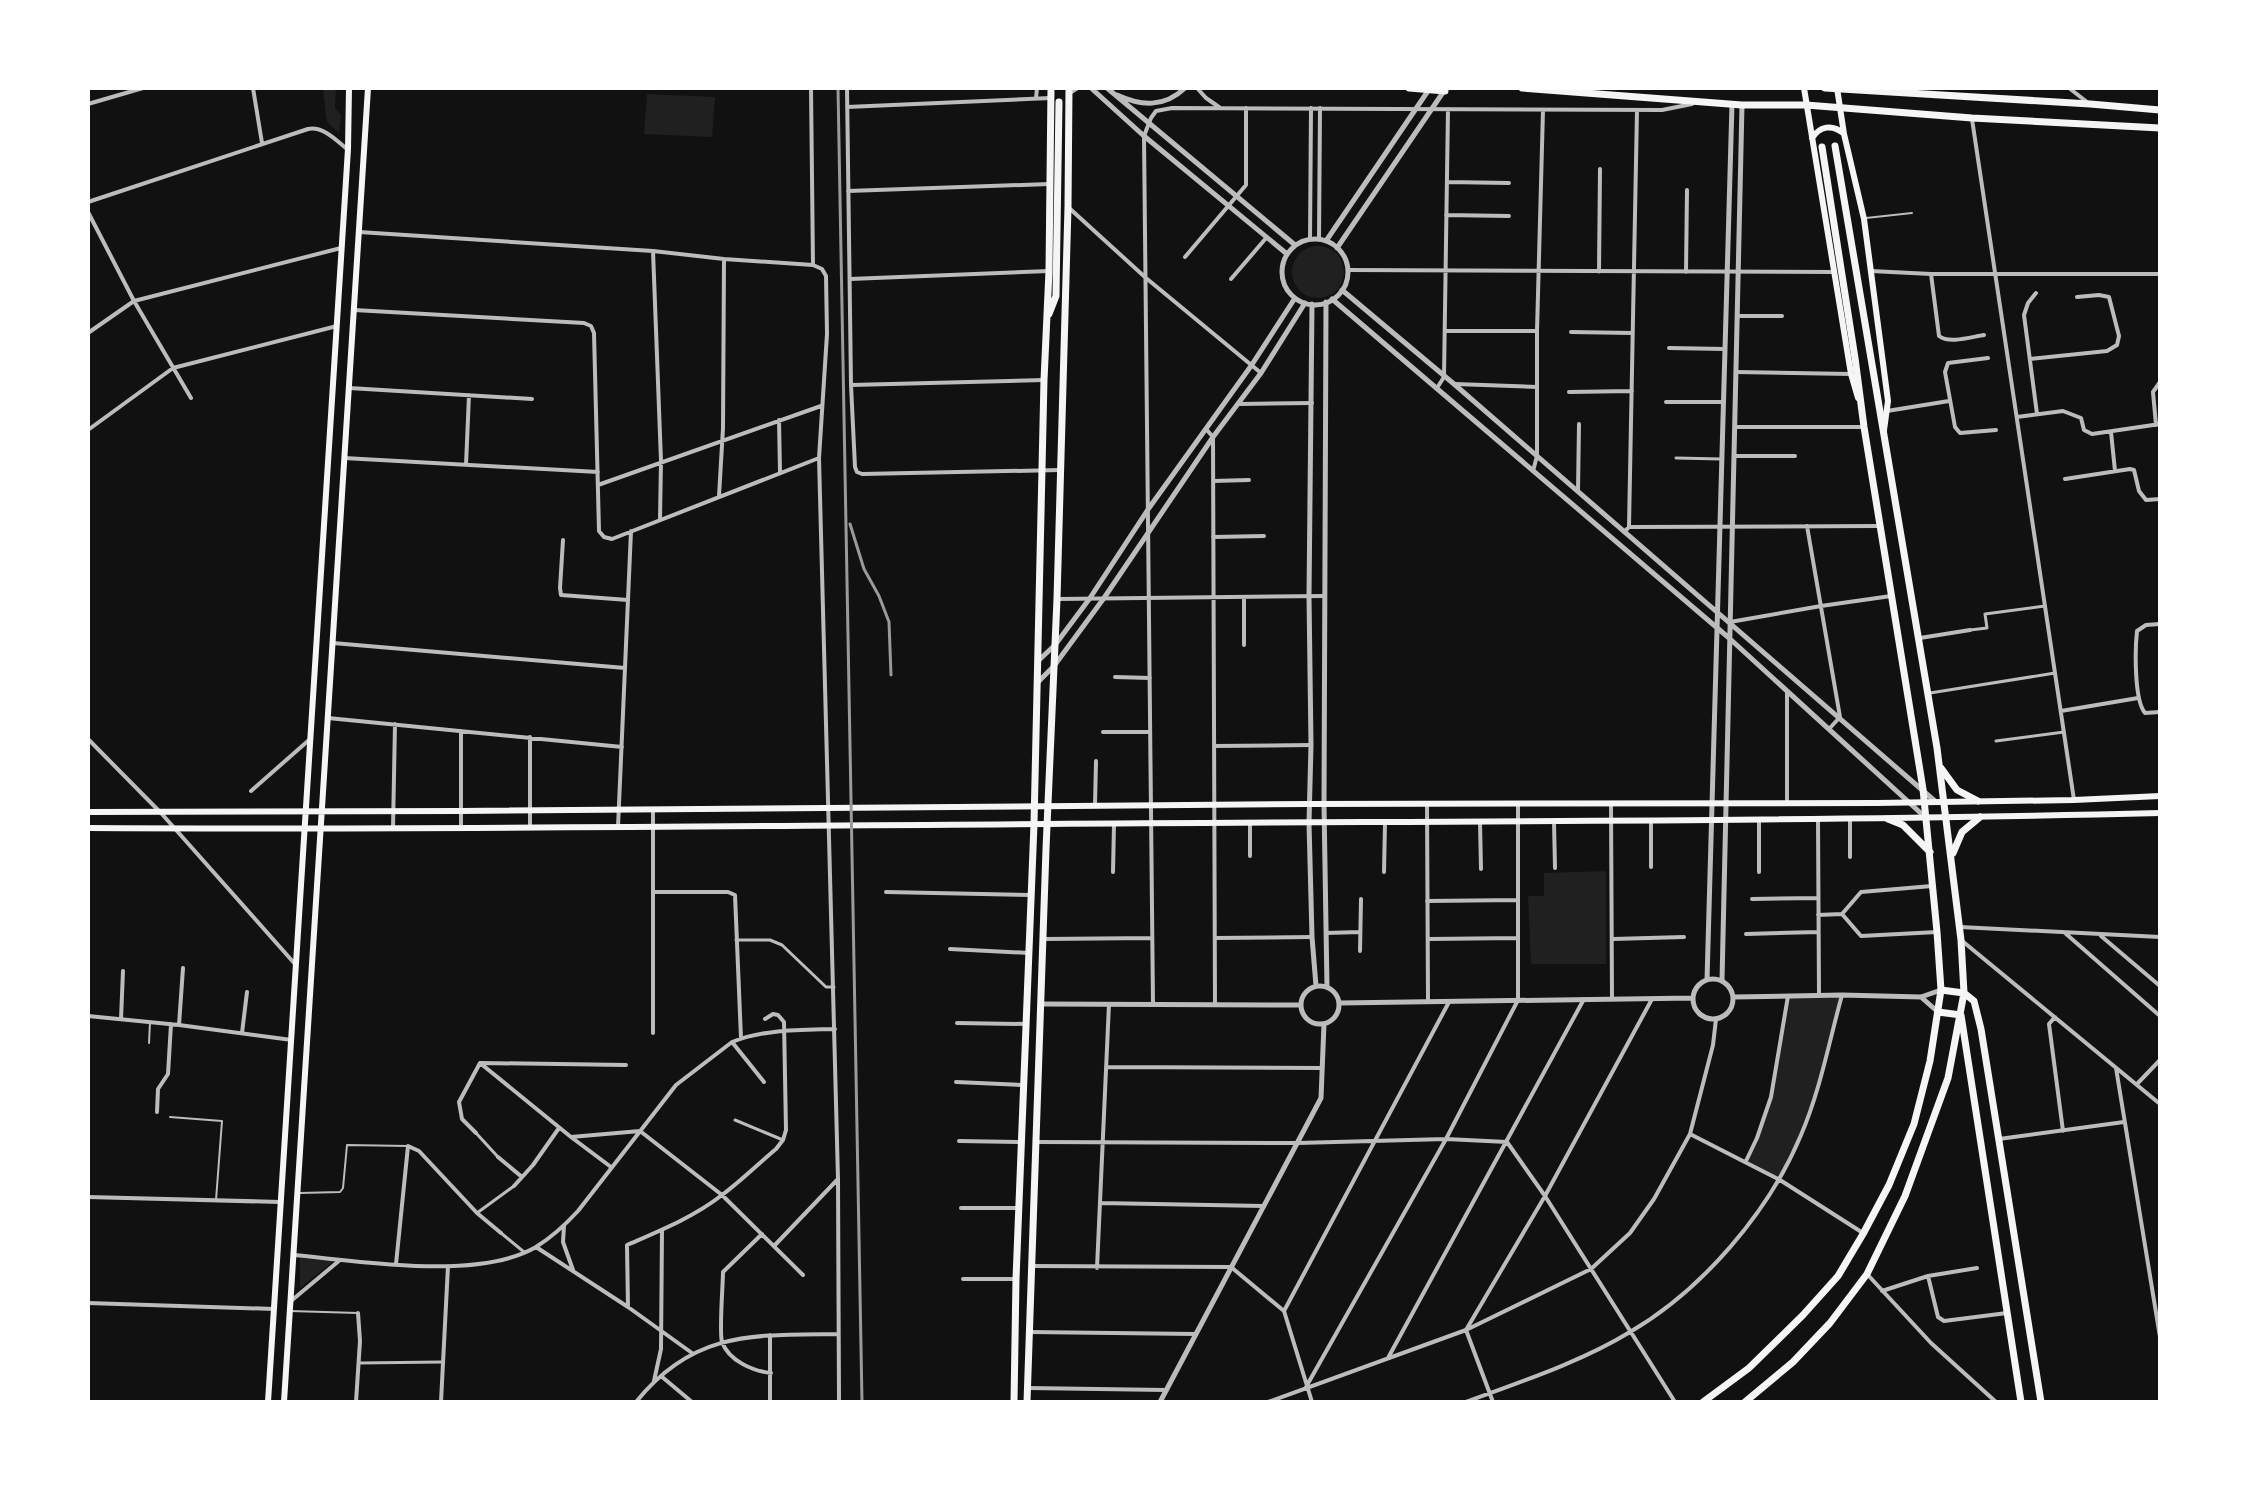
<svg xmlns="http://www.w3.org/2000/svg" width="2248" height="1490" viewBox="0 0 2248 1490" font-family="Helvetica,sans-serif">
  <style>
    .green { fill: #202020 }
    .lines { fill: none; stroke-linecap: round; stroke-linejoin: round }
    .service { stroke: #bcbcbc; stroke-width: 2 }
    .pedestrian { stroke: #bcbcbc; stroke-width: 3 }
    .minor { stroke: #bcbcbc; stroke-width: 4 }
    .tertiary { stroke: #bcbcbc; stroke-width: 5 }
    .secondary { stroke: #f5f5f5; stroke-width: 6 }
    .primary { stroke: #f5f5f5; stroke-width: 7 }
    .rail { stroke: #9a9a9a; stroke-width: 3 }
  </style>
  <rect width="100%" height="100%" fill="#111"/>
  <path class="green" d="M323,89H336L335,108L341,115L339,133L327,122Z
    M647,94L715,97L712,137L644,134Z
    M1292 272a26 26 0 1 1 52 0a26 26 0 1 1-52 0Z
    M1606,871V964H1531L1528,896H1544V873Z
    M1842,995L1816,1090L1802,1134L1780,1180L1746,1161L1771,1097L1788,996Z
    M300,1258L334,1261L300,1288Z"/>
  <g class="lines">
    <path class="service" d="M1866,218L1912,213
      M149,1043L150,1022
      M170,1117L222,1121L216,1200
      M300,1193L340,1192L343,1188L347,1145L408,1146
      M290,1311L358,1313"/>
    <path class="pedestrian" d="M1676,458L1721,459
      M1970,630L1987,628L1985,614L2045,606
      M1930,693L2055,673
      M1996,741L2064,732
      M736,940H770L782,945L826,987H834
      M735,1120L783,1140
      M476,1133L498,1157
      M477,1213L514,1186
      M501,1233L524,1252
      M359,1363L442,1362"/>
    <path class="minor" d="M253,88L262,143
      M811,88L813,265
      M847,88L851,385L855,467L857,472L862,474L1060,470
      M1197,88L1206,98L1219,107
      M2069,88L2087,102
      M1036,98L1037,88
      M88,104L143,88
      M847,107L1050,98
      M1972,119L2074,800
      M1447,182L1509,183
      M848,191L1049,184
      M88,202L308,129C323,126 336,140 347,149
      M1068,207L1146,278L1261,373
      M88,212L134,301L191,398
      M1446,215L1509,216
      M359,232L653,251L724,259L813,265L822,269L826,276L827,334L819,458L838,1179L839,1402
      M1310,239L1311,108
      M1319,239L1320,108
      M653,251L661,461L660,519
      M1185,257L1246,185V108
      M1348,270L1834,272
      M1871,271L1931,274H2160
      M1599,272L1600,169
      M1686,272L1687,190
      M1931,274L1939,336C1949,344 1971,337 1984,335
      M850,279L1049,271
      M1231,279L1267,237
      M2036,293L2028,303L2024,315L2037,414
      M354,310L584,323L591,326L594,333L599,531L604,537L612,539L819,458
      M1737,316H1782
      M1445,331H1537
      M1571,332L1632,333
      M88,333L134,301L341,248
      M1669,348L1725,349
      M1988,358L1948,363L1945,372L1955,427L1960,433L1996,430
      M2030,359L2107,351L2117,345L2119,336L2109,297L2099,295L2077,297
      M1736,372L1851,374
      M1455,384L1537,387
      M851,385L1044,380
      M349,388L532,399
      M1437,388L1444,377L1448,109
      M1569,392L1632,391
      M1666,402H1723
      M1239,404L1312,403
      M1887,411L1949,401
      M2017,417L2063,411L2081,418L2084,430L2092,434L2160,424
      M779,420L780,472
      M2156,425L2153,392L2160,382
      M1735,427H1864
      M1206,429L1213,437L1215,1004
      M88,430L173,368L337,326
      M2111,432L2115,471
      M1734,456H1795
      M344,458L598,472
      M466,465L469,395
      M1533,471L1537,456V331L1543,110
      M2065,479L2130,469L2134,470L2139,491L2146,500L2160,499
      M1213,481L1249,480
      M598,485L821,406
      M1578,491L1579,424
      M719,496L723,428L724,259
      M1807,526L1840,717L1829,729
      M1629,527L1879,526
      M1624,532L1629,527L1637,110
      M1213,537L1264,536
      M563,540L560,588L561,595L628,600
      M1244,597V645
      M1058,599L1324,596
      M1730,622L1821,606L1891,596
      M2160,624L2146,625L2137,631C2135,649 2134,700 2145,713L2160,712
      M1920,638L1970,630
      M333,643L625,668
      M1115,677L1150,678
      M2061,711L2138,698
      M328,718L622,747
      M461,731V828
      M1103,732H1150
      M88,739L161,813L295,964
      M1214,746L1311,745
      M251,791L309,740
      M1787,802V692
      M1611,804L1612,999
      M1095,805L1096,761
      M1427,805L1428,1001
      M653,810V1033
      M1850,819V857
      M1818,820L1819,995
      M1480,822L1481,869
      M1554,822L1555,868
      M1250,823V856
      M618,827L631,531
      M393,828L395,724
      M530,828V737
      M1651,867V821
      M1113,872L1114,824
      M1384,872L1385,823
      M1759,872V820
      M654,892H728L735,895L741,1038
      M886,892L1031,895
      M1752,899L1818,898
      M1427,901L1518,900
      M1842,914L1861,936L1937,932
      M1818,915L1842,914L1861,892L1932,886
      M1960,927L2160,937
      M1326,933L1360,932
      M2065,933L2160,1016
      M1746,934L1818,932
      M2101,936L2160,986
      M1215,938L1312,937
      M1044,939L1152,938
      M1429,939L1518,938
      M1613,939L1684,937
      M1961,940L2160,1104
      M950,949L1029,953
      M1360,951L1361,899
      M1153,1004L1144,136L1151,118L1156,111L1172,108L1662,110L1692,104
      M88,1016L179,1025L292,1040
      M2055,1017L2049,1024L2063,1131
      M121,1019L123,971
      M957,1023L1026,1024
      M179,1025L183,968
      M242,1033L247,992
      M732,1042L764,1082
      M480,1063L571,1137L611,1167
      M481,1063L626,1065
      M1107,1067L1322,1068
      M2116,1068L2160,1337
      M956,1082L1024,1085
      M2137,1084L2160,1060
      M157,1112L158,1089L168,1074L171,1024
      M476,1133L462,1119L459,1102L480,1063
      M1690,1134L1780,1180L1863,1233
      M571,1137L640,1131L722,1195L803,1275
      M1999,1139L2124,1122
      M959,1141L1022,1142
      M1037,1142L1298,1143L1446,1139L1507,1142L1545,1196L1675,1402
      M498,1157L522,1177
      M1746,1161L1757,1138L1771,1097L1788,996
      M514,1186L533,1165L559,1128
      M88,1197L280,1202
      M1100,1203L1264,1206
      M961,1208H1019
      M564,1226L563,1242L573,1270
      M762,1234L723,1272C723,1285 719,1331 722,1342C729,1361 753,1371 771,1373
      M774,1246L838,1179
      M536,1247L628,1307L692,1353
      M294,1255C360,1261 478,1281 536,1247C552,1237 566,1224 578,1211L676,1085L732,1042C764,1029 801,1030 835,1029
      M396,1264L408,1146L419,1151L477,1213L501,1233
      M1033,1266L1231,1267L1284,1311L1312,1402
      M1097,1268L1109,1004
      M1867,1274L1931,1343L1996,1402
      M1928,1276L1938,1317L1944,1321L2007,1313
      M963,1279H1016
      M1882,1291L1928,1276L1977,1268
      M291,1301L340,1260
      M88,1303L274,1309
      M628,1307L627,1245C659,1231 694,1217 722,1195C741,1181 758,1164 776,1149L783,1140L786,1130L784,1022L778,1015L773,1014L765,1019
      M1284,1311L1449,1002
      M1029,1332L1196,1334
      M770,1335V1402
      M1388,1358L1584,999
      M661,1376L692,1402
      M654,1381L661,1349L662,1230
      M1306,1387L1446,1139L1518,1000V804
      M1028,1388L1166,1390
      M356,1402L360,1341L358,1313
      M441,1402L448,1266
      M636,1402C694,1330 755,1335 838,1334
      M1268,1402L1466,1330L1591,1269L1630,1233L1654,1199L1690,1134L1713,1045L1716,1019
      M1466,1402C1520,1382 1581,1362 1630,1332C1702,1290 1769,1212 1801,1135C1820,1091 1829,1042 1842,995
      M1493,1402L1466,1330L1545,1196L1652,999"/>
    <path class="tertiary" d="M1091,88L1144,136L1287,254
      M1107,88L1295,245
      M1069,93L1077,88
      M1117,95C1141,106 1164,108 1185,88
      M1282 272a33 33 0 1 1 66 0a33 33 0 1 1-66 0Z
      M1326,241L1430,88
      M1337,248L1446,88
      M1342,290L1454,384L1936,802
      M1332,299L1729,638L1925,817
      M1326,302L1324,805L1327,987
      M1312,304L1309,596L1311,745L1309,823L1312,937L1316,986
      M1038,661L1055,645L1090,598L1149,508L1251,366L1295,298
      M1038,682L1054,666L1104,598L1213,437L1261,373L1305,303
      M1693 999a20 20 0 1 1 40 0a20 20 0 1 1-40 0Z
      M1707,980L1732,104
      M1722,981L1742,105
      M1301 1005a19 19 0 1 1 38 0a19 19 0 1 1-38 0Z
      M1734,997L1842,995L1921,997L1941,990
      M1921,997L1938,1012
      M1340,1003L1693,998
      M1042,1004L1301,1005
      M1160,1402L1321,1098L1324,1024"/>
    <path class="secondary" d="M1804,88L1851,374L1858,398
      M1837,88L1844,134L1864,219L1888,401L1884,430
      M1812,138C1820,126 1832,124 1843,133
      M88,812L461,811L1309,804L1877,803L2074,800L2160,796
      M88,828C408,830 727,826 1046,824C1417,821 1788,822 2160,813
      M268,1402L348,149L349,88
      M284,1402L368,88"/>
    <path class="primary" d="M1409,88L1445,91
      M1522,88L1742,105H1806L1972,118L2160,128
      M1825,88L2090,104L2160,110
      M1049,314L1056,296L1059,102
      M1941,768L1957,790L1978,801
      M1888,819L1903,825L1930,852
      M1953,853L1962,832L1980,817
      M1941,990L1964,993
      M1964,993L1974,1001L1981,1029L2041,1402
      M1938,1012L1961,1015L2021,1402
      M1014,1402L1016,1279L1034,824L1044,380L1049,271L1051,88
      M1027,1402L1046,849L1057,599L1068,207L1069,88
      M1703,1402L1749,1368L1803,1315L1838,1276L1863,1234L1889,1185L1914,1124L1930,1061L1941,990L1937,932L1923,789L1864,427L1855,358L1822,147
      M1745,1402L1793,1362L1830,1323L1867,1274L1905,1196L1948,1078L1964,993L1961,940L1937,748L1835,146"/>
    <path class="rail" d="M838,88L862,1402
      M850,524L864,569L879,596L889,622L891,675"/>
  </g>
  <rect width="2248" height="1490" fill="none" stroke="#ffffff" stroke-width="180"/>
</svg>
